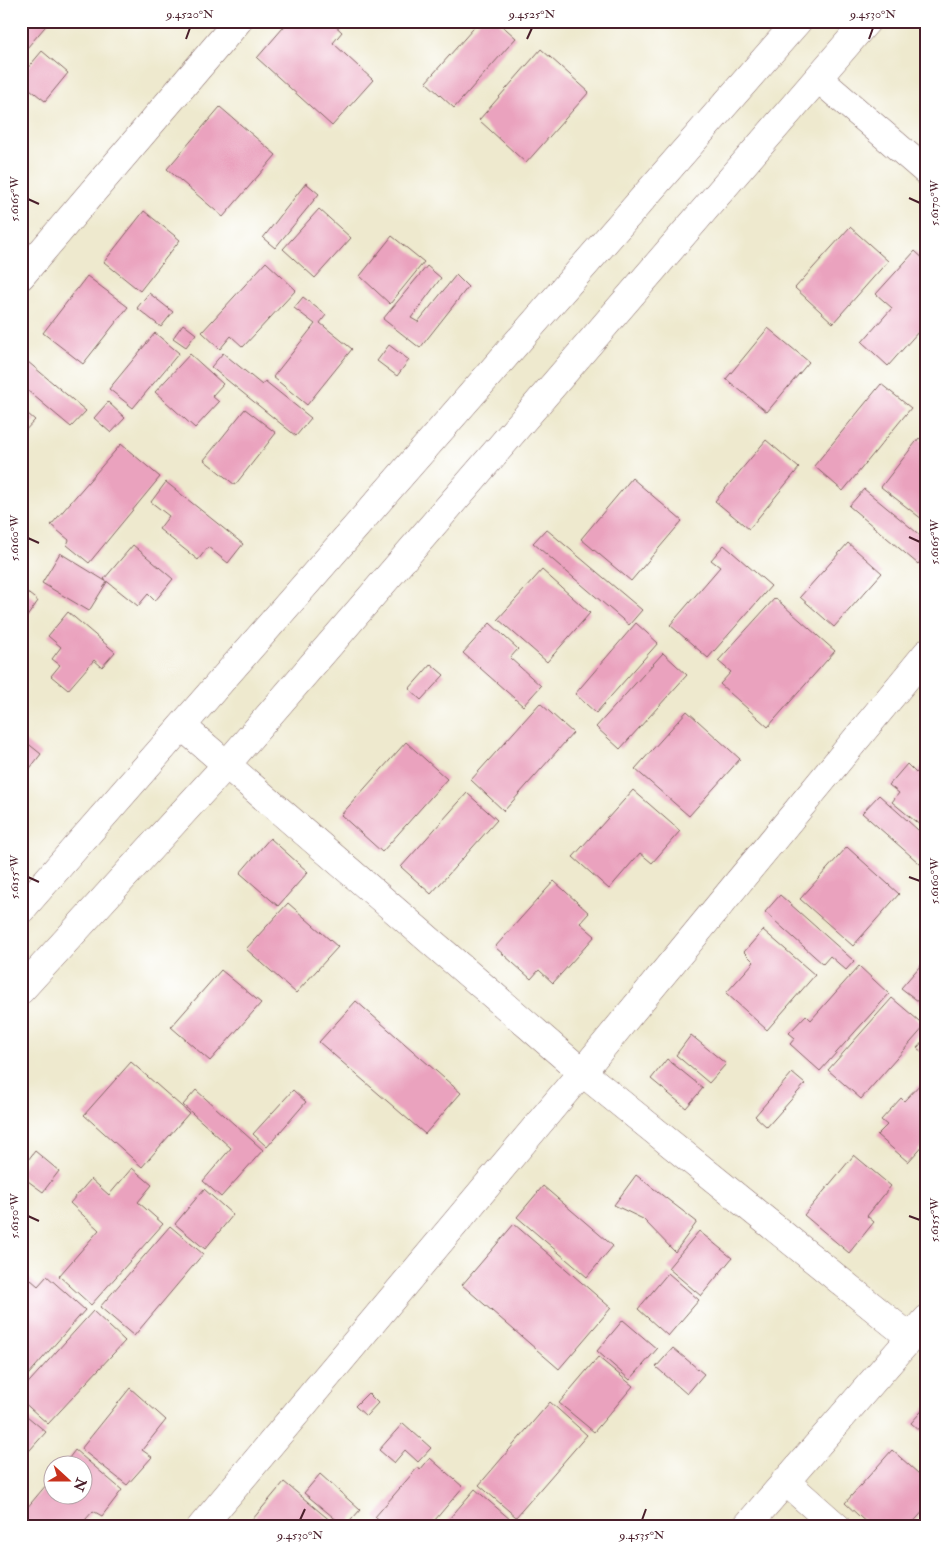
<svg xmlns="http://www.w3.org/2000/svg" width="948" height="1548" viewBox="0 0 948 1548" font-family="'IM FELL Double Pica',serif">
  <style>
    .building { fill: #eaa2be }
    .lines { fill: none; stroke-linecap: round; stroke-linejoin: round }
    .minor-casing { stroke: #836664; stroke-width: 29 }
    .minor { stroke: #fff; stroke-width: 28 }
    .ticks { fill: none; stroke: #4a1f2b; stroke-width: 2 }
    .neatline { fill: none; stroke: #4a1f2b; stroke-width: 2 }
    .ticks-label { font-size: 12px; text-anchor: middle; fill: #4a1f2b }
  </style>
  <rect width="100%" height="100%" fill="#fff"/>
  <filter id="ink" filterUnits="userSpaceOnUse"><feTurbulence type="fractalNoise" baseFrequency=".02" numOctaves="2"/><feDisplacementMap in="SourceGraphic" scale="10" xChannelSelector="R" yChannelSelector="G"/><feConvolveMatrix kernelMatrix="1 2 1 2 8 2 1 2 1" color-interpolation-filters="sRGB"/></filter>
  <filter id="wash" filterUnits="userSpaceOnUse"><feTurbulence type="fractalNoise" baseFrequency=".0096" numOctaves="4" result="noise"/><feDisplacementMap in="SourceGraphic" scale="20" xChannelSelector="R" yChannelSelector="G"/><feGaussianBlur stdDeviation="1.12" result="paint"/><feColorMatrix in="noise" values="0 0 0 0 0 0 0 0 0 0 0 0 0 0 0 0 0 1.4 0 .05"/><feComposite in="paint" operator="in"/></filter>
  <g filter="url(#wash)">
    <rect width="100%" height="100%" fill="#eee9ce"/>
    <g id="blocks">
      <path class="building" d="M21,21H50L27,48L21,44Z
        M289,21H330L342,32L333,43L373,80L332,126L257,58Z
        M480,21H497L516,38L454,108L426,82Z
        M541,49L589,92L526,163L479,120Z
        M42,51L68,73L45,101L21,82V76Z
        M220,107L276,155L223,217L167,169Z
        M306,183L319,194L275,248L263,238Z
        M319,209L351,238L315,278L283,249Z
        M144,211L180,240L140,291L104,262Z
        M850,227L888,261L833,323L795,288Z
        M392,236L424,262L390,304L360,276Z
        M915,251L927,262V322L888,366L862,342L892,308L876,294Z
        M266,262L296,290L243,347L231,336L220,349L202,332Z
        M427,266L441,278L411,318L418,322L456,275L468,287L420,348L383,319Z
        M87,276L128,307L83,364L43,333Z
        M149,293L173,312L161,327L137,308Z
        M303,297L326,315L320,323L352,349L307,405L273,377L315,324L294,308Z
        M183,324L196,334L186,347L173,338Z
        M768,328L809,362L767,412L726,379Z
        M155,333L179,353L133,408L109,389Z
        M389,345L409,360L397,376L377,361Z
        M223,353L262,385L265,381L311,418L296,436L211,367Z
        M190,354L223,384L212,396L219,402L195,428L155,392Z
        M21,356L86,411L71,427L21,385Z
        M881,384L911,408L843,491L814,466Z
        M108,402L125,418L111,433L94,418Z
        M21,408L35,420L21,435Z
        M245,409L276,433L235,485L204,460Z
        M919,438L925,443L927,442V523L881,487Z
        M766,440L799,468L749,529L715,501Z
        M121,444L160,477L89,563L67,545L69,540L51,525Z
        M632,478L682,521L631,581L581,539Z
        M166,482L243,544L228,563L208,547L198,560L159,529L169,516L151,502Z
        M864,489L927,541V554L918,564L849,506Z
        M546,529L642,610L629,625L533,543Z
        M848,543L882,573L834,627L800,597Z
        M133,545L173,579L155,601L148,594L138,606L104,579Z
        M724,545L771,586L708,658L670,625L720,567L711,560Z
        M60,553L107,582L89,611L42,583Z
        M542,570L590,613L547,662L498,619Z
        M21,588L38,601L26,618L21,615Z
        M775,598L835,651L768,727L720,684L731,672L718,661Z
        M68,612L115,652L102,667L94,660L68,690L51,676L60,665L52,659L61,647L48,636Z
        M490,623L518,649L510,658L541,686L523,706L463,653Z
        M636,623L658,643L596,713L575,694Z
        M663,653L687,675L620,749L596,727Z
        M431,664L444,675L421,700L409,689Z
        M540,703L573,733L504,811L471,780Z
        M687,711L740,759L689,816L635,769Z
        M21,738L41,754L21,780Z
        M406,742L447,779L382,852L341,815Z
        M927,761V831L892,802L899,793L889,785L907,764L916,773Z
        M633,790L680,831L652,863L640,853L609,889L573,857Z
        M467,793L497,820L431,894L401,867Z
        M879,795L927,838V870L862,813Z
        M270,838L308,872L278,906L240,873Z
        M847,847L899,894L853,946L800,899Z
        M554,881L589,913L580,923L595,936L553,983L539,970L531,979L495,947Z
        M780,895L854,961L846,970L830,956L823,964L765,912Z
        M288,903L338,947L296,993L246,949Z
        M763,930L815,975L767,1030L726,993L754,962L744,952Z
        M927,958V1008L901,988Z
        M859,966L889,994L820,1071L790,1044L795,1038L789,1033L806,1015L811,1020Z
        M221,970L261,1003L210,1061L171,1027Z
        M892,998L925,1026L861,1099L828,1070Z
        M356,1001L461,1093L425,1134L319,1042Z
        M691,1035L726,1064L709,1083L676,1055Z
        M927,1037V1056L917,1048Z
        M667,1059L703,1088L686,1108L651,1079Z
        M131,1062L189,1113L142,1167L84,1115Z
        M792,1073L805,1084L767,1127L755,1116Z
        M927,1077V1141L908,1162L877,1135L887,1125L881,1120L901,1098L904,1101Z
        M196,1090L263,1150L221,1197L203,1181L231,1148L183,1105Z
        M293,1090L306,1102L267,1147L253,1134Z
        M35,1151L59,1171L43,1192L21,1176V1169Z
        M854,1155L891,1186L867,1216L874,1222L849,1253L804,1215Z
        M132,1168L152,1185L138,1202L163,1224L91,1305L59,1276L99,1230L70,1203L91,1179L109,1195Z
        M636,1175L697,1222L675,1252L643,1219L614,1205Z
        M543,1186L613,1246L587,1277L517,1217Z
        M204,1189L233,1215L205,1249L175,1224Z
        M514,1224L611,1308L559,1369L462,1285Z
        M170,1226L203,1254L134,1336L100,1307Z
        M699,1231L732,1258L701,1296L668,1268Z
        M23,1273L38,1286L47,1276L85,1310L21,1383V1275Z
        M668,1273L699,1300L668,1336L638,1309Z
        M93,1311L125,1341L48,1424L21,1400V1391Z
        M623,1320L657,1349L630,1380L597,1351Z
        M673,1348L704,1374L687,1394L656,1367Z
        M598,1357L633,1386L594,1432L559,1403Z
        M130,1388L166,1420L142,1450L152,1457L127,1485L81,1449Z
        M368,1393L378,1403L366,1416L355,1406Z
        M550,1402L587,1435L516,1517L479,1485Z
        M927,1405V1437L911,1423Z
        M21,1411L46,1432L21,1460Z
        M403,1423L431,1448L418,1462L405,1450L394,1463L379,1450Z
        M75,1450L122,1490L102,1516L93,1511L79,1527H21V1515L52,1478V1496H82V1466H63Z
        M892,1450L927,1481V1507L909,1527H871L845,1503Z
        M430,1458L463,1487L429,1527H386L375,1517L418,1467L420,1470Z
        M320,1474L360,1510L345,1527L304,1493Z
        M284,1482L338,1527H260L252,1520Z
        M475,1489L511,1520L505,1527H442Z
        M518,1518L528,1527H510Z"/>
    </g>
  </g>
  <g filter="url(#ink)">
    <use href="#blocks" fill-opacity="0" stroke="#836664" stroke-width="1"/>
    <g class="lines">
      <defs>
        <path id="minor" d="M819,79L927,172
          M21,276L238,21
          M183,727L582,1072L911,1338
          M21,910L798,21
          M21,990L227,764L867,21
          M785,1481L837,1527
          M201,1527L582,1072L927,653
          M746,1527L927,1319"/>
      </defs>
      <use href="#minor" class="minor-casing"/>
      <use href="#minor" class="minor"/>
    </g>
  </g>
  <path class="ticks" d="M186,39L190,28M527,39L532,28M869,39L873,28M909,198L920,203M28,199L39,204M909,537L920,542M28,538L39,543M28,877L39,882M909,877L920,881M28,1216L39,1221M909,1216L920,1220M300,1520L305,1509M642,1520L646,1509"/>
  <rect width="948" height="1548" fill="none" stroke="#fff" stroke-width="55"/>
  <g transform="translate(68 1480) rotate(111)"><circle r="24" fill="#ffffff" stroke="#b7a5aa"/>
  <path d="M0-4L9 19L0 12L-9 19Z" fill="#c8321e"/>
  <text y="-8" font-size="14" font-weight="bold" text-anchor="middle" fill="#4a1f2b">N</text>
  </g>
  <rect x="28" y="28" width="892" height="1492" class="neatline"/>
  <g class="ticks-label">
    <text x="190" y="18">9.4520°N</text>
    <text x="532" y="18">9.4525°N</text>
    <text x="873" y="18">9.4530°N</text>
    <text transform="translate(14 199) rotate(-90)" y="4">5.6165°W</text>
    <text transform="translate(934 203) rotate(-90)" y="4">5.6170°W</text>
    <text transform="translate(14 538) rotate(-90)" y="4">5.6160°W</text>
    <text transform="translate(934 542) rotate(-90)" y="4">5.6165°W</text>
    <text transform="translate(14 877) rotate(-90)" y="4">5.6155°W</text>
    <text transform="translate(934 881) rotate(-90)" y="4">5.6160°W</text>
    <text transform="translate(14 1216) rotate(-90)" y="4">5.6150°W</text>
    <text transform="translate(934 1220) rotate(-90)" y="4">5.6155°W</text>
    <text x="300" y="1539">9.4530°N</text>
    <text x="642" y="1539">9.4535°N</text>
  </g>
</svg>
